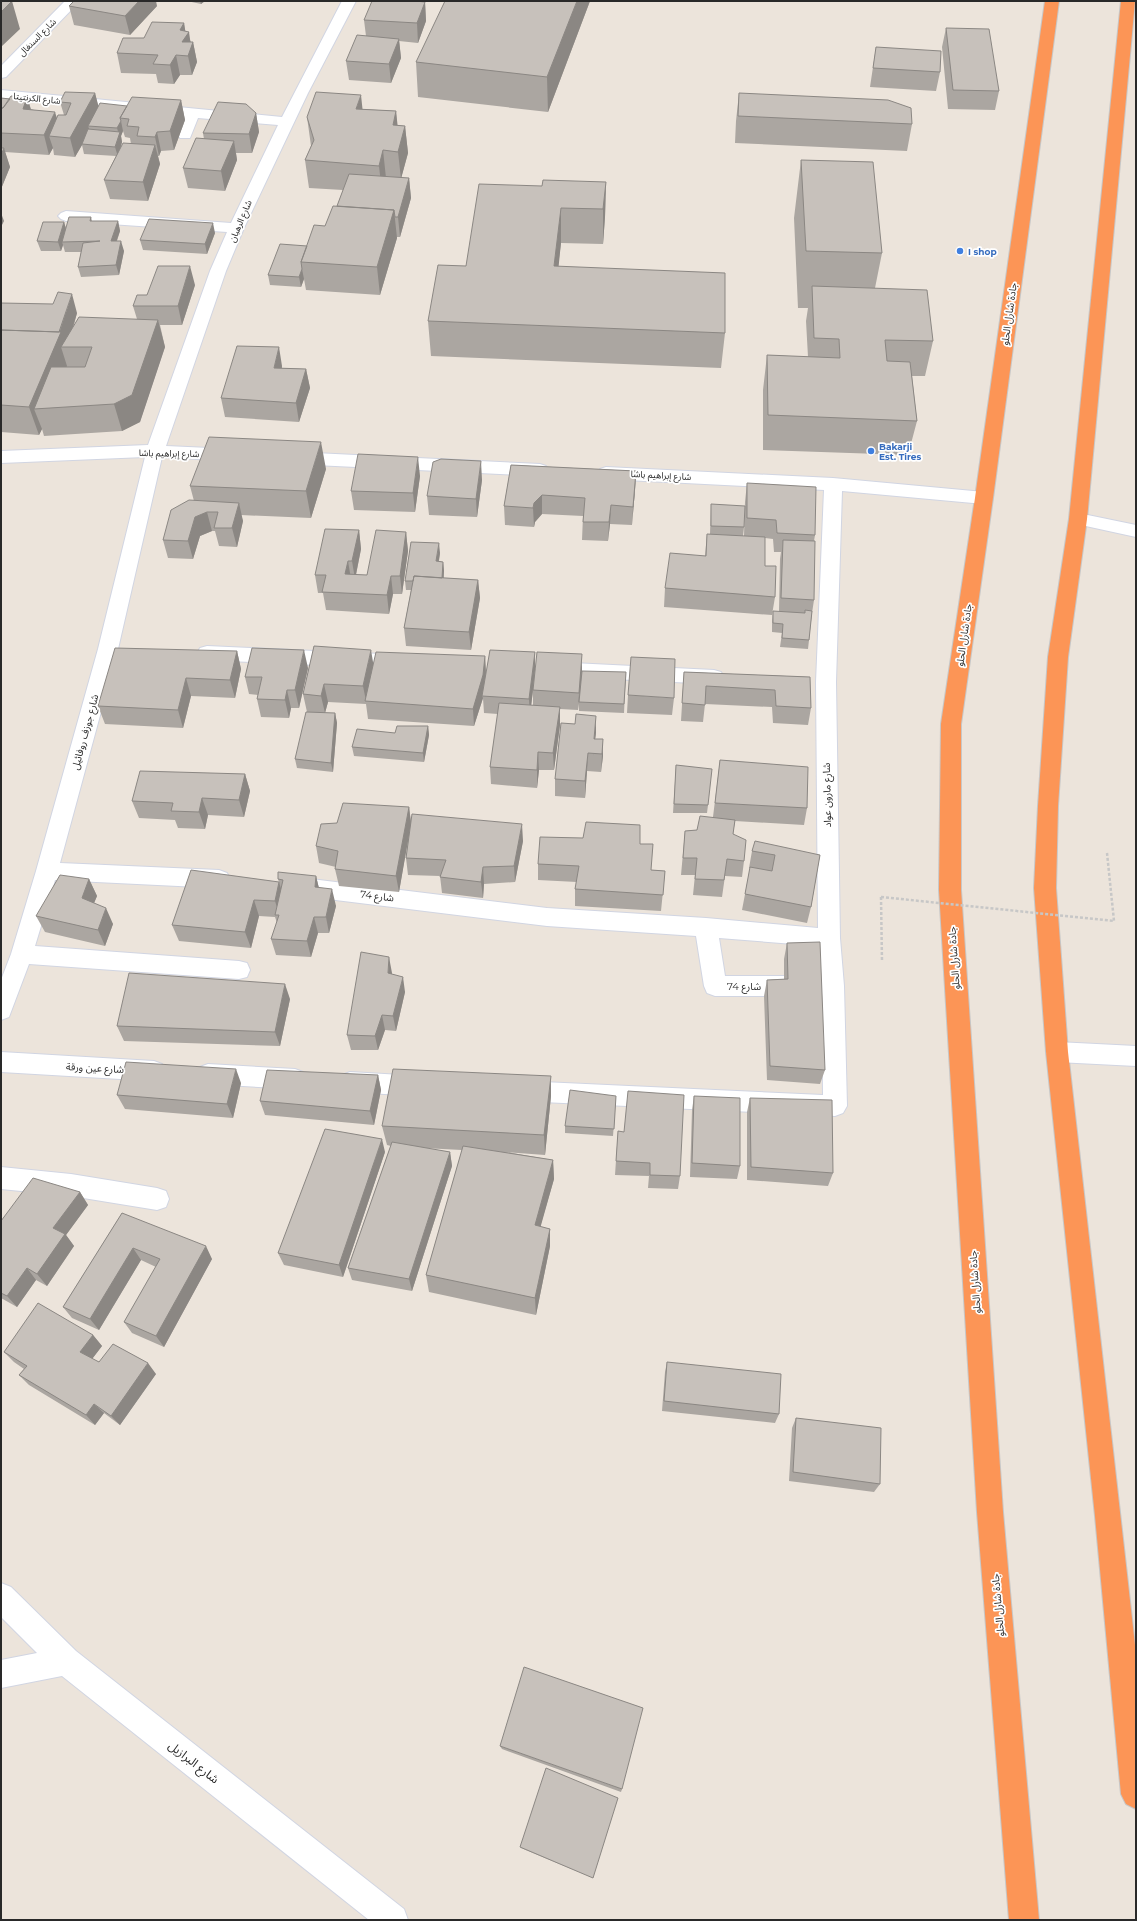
<svg xmlns="http://www.w3.org/2000/svg" width="1137" height="1921" viewBox="0 0 1137 1921" font-family="Montserrat,'Noto Sans Arabic',sans-serif">
  <style>
    .lines { fill: none; stroke-linecap: round; stroke-linejoin: round }
    .minor-casing { stroke: #d1d5e2; stroke-width: 2 }
    .highway-casing { stroke: #c7c7c7; stroke-width: 2 }
    .path { stroke: #c7c7c7; stroke-width: 2.5; stroke-dasharray: 3 2; stroke-linecap: butt }
    .minor { fill: #fff; fill-rule: evenodd }
    .highway { fill: #fc9556; fill-rule: evenodd }
    .path-bridge { stroke: #c7c7c7; stroke-width: 2.5; stroke-dasharray: 3 2; stroke-linecap: butt }
    .wall { fill: #aba6a1; fill-rule: evenodd }
    .shaded-wall { fill: #8b8783 }
    .building { fill: #c7c1bb; stroke: #8b8783 }
    .shop-dot { fill: #3f7fe0; stroke: #fff; stroke-width: 1.5 }
    .labels { text-anchor: middle; dominant-baseline: central; stroke-width: 3.5; stroke-linejoin: round; paint-order: stroke }
    .far-street-label { font-size: 9px; fill: #292929; stroke: #fff }
    .far-shop-label { font-size: 9px; font-weight: bold; fill: #366cbe; stroke: #fff; text-anchor: start }
    .street-label { font-size: 10px; fill: #292929; stroke: #fff }
    .near-street-label { font-size: 12px; fill: #292929; stroke: #fff }
  </style>
  <rect width="100%" height="100%" fill="#ece4db"/>
  <g class="lines">
    <defs>
      <path id="minor" d="M65,1H80L6,77L1,78V66Z
        M342,1H356L308,93L244,228L226,271L166,446L232,449L238,451L241,455L238,459L232,461L162,457L118,649L60,863L219,870L227,873L230,879L227,885L219,888L55,880L35,946L239,961L247,963L250,970L247,977L239,979L29,964L9,1017L1,1020V980L11,954L36,871L98,649L145,457L1,463V451L148,445L210,271L227,232L66,221L61,219L58,216L61,213L66,211L231,223L278,125L198,118L190,138H180L178,135L184,116L1,98V90L282,117Z
        M294,452L540,464L546,466L549,470L546,474L540,476L294,464L288,462L285,458L288,454Z
        M606,467L833,478L984,492L990,494L993,498L990,502L984,504L842,491L836,682L840,938L844,986L847,1106L843,1113L835,1116L521,1101L513,1098L509,1091L513,1084L521,1081L823,1095L822,986L819,946L719,938L725,976H796L804,979L807,986L804,993L796,996H715L707,993L704,986L696,936L547,926L303,896L295,893L292,887L295,881L303,878L547,908L706,918L818,928L816,682L824,490L606,479L600,477L597,473L600,469Z
        M1078,513L1136,525V537L1072,523L1069,519L1072,515Z
        M207,646L404,655L411,657L414,662L411,667L404,669L207,660L200,658L197,653L200,648Z
        M552,662L714,670L721,672L724,677L721,682L714,684L552,676L545,674L542,669L545,664Z
        M1057,1042L1136,1046V1066L1057,1062L1049,1059L1046,1052L1049,1045Z
        M1,1052L154,1061L162,1064L165,1071L162,1078L154,1081L1,1072Z
        M208,1064L295,1069L303,1072L307,1079L303,1086L295,1089L208,1084L200,1081L196,1074L200,1067Z
        M350,1072L419,1076L427,1079L431,1086L427,1093L419,1096L350,1092L342,1089L338,1082L342,1075Z
        M1,1167L71,1174L157,1188L166,1191L169,1199L166,1207L157,1210L71,1196L1,1189Z
        M1,1583L11,1587L76,1651L404,1909L408,1920H369L62,1676L1,1688V1660L37,1653L1,1617Z"/>
      <path id="highway" d="M1045,1H1059L993,498L961,724V890L1003,1512L1039,1920H1009L977,1512L939,890L941,724L975,498Z
        M1121,1H1135L1087,519L1068,657L1058,806L1056,888L1068,1052L1136,1654V1809L1126,1804L1121,1794L1095,1516L1046,1052L1034,888L1038,806L1048,657L1069,519Z"/>
    </defs>
    <use href="#minor" class="minor-casing"/>
    <use href="#highway" class="highway-casing"/>
    <path class="path" d="M1107,853L1114,921
      M881,897L882,962"/>
    <use href="#minor" class="minor"/>
    <use href="#highway" class="highway"/>
    <path class="path-bridge" d="M881,897L1114,921"/>
  </g>
  <path class="wall" d="M187,1H205L201,4Z
    M590,1L548,112L418,97L416,62Z
    M425,2L426,21L418,43L399,41L401,58L391,83L349,80L346,61L366,36L364,20Z
    M69,6H157L130,35L74,25Z
    M184,23L185,31L191,42H193L197,62L192,75H180L174,84L158,83L156,74L121,73L117,53L144,38Z
    M946,28L999,91L995,110L948,109L942,47Z
    M876,47L940,72L936,91L870,87Z
    M95,93L98,106H127L181,100L185,120L174,150L161,151L159,156H158L160,164L148,201L110,199L104,180L116,156L84,154L82,145L75,157L54,155L53,148L49,155L5,152L10,167L1,189V98L10,99L27,97L31,109L57,118L64,115L60,102ZM123,131L125,137L130,138L131,144L121,146L122,142L121,136Z
    M739,93L912,124L907,151L735,143L736,121Z
    M362,109L396,111L397,125L405,126L408,153L401,178H409L411,198L400,237H397V238L380,295L306,290L304,279L301,287L270,285L268,275L307,246L325,226L337,206L343,190L309,188L305,160L311,146L307,117Z
    M256,113L259,132L252,153H236L237,160L225,191L188,188L183,168L204,139L203,133Z
    M801,160L882,253L875,288L933,341L925,376H912L917,421L908,455L763,450V390L767,355L808,357L806,321L808,308H798L794,218Z
    M606,182L605,217L603,244L561,243L558,266L725,333L721,368L431,356L428,321L466,266L542,186Z
    M91,217L92,221H118L120,231L117,241L124,251L119,275L81,277L78,267L81,252H65L63,245L61,251H41L37,241L64,222L66,229Z
    M215,233L207,254L143,250L140,240Z
    M195,285L182,325H160L165,347L140,422L122,431L44,436L42,429L39,435L1,432V303L77,313L74,325L137,319L133,306L147,295Z
    M282,366V368L306,369L310,388L299,422L225,417L221,398Z
    M511,465L636,471L635,490L632,525L610,524L608,541L582,540L583,516L542,514L535,522L534,527L505,525L504,506Z
    M326,469L311,518L241,515L243,521L237,547L219,546L215,531H212L200,536L193,559L168,558L163,540L194,501L190,486Z
    M420,476L415,512L354,510L351,491Z
    M482,480L477,517L429,515L427,496Z
    M747,483L815,535L814,541V600L812,613L808,649L780,647L782,633L772,632V621L773,611L779,612L780,559L781,552H774L773,539L765,538V566L775,597L772,615L664,607L665,588L705,556L707,534H710L711,504L744,527L743,536H744L745,502Z
    M359,530L361,549L356,575H367L406,532L408,551L402,594H393L389,614L326,610L323,593H318L315,575Z
    M440,553L439,561L443,562L444,571V578L478,580L480,598L471,650L406,646L404,628L411,590H406L405,581Z
    M314,646L374,665L485,656L486,674L535,652V669L582,672H626L624,713L579,711V702L578,710L560,709V725L554,770H539L537,788L491,784L490,767L498,714L484,713L483,698L474,726L368,719L366,704L328,702L325,713H335L337,723L333,772L297,768L295,759L321,713L307,712L303,694ZM533,692V705H531Z
    M237,651L241,669L235,698L191,696L183,728L105,724L98,706Z
    M308,668L299,708H291L289,718L261,717L257,699L258,695L249,694L245,677Z
    M684,672L810,677L811,708L808,725L773,723L772,707L705,704L703,722L681,721Z
    M628,695L674,698L672,715L627,713Z
    M428,726L429,735L424,762L354,756L352,747L395,733Z
    M596,733L595,739L603,756L601,772L587,771L585,798L555,796V779Z
    M720,760L807,808L804,825L735,821L733,834L744,861L742,877L725,876L722,897L693,895L695,875H681L685,831L697,830L713,817Z
    M676,765L708,805L707,813H673Z
    M245,774L250,791L244,817L208,815L205,829L178,828L175,820L139,818L132,801Z
    M409,807L411,821L523,841L515,882L484,884L483,898L442,893L440,876L408,875L406,858L408,839L399,892L339,886L335,869L336,867L319,863L316,846L337,823Z
    M640,844L651,870L665,871L661,911L575,906V889L577,882L538,880V864Z
    M752,851L820,855L811,907L807,923L742,910L750,868H749Z
    M316,876L319,888L336,906L329,933H318L311,957L276,955L271,939L277,923L275,917L259,916L251,948L179,941L172,925L279,882L278,879Z
    M89,879L97,896L94,903L113,924L105,946L45,932L36,916Z
    M787,943L825,1070L820,1084L767,1080L764,996L767,980L784,979V959Z
    M392,973V974L405,992L396,1031L385,1030L378,1050H351L347,1035Z
    M290,999L280,1046L124,1041L117,1026Z
    M378,1075L381,1090L374,1125L265,1115L260,1101Z
    M551,1076V1096L545,1155L506,1152L553,1160L554,1179L540,1227L550,1229V1246L536,1315L429,1292L426,1275L462,1150L423,1148L450,1152L452,1166L412,1291L352,1280L348,1268L391,1146L387,1145L382,1126Z
    M241,1083L233,1118L125,1109L117,1095Z
    M616,1096L613,1136L565,1133V1126Z
    M694,1096L740,1166L737,1179L690,1177L692,1110Z
    M750,1098L833,1173L828,1186L747,1180V1112Z
    M618,1131L680,1176L678,1189L648,1188L649,1176L615,1175Z
    M385,1152L343,1277L284,1265L278,1253Z
    M80,1192L88,1205L66,1235L74,1246L47,1286L36,1280L17,1307L1,1298V1221Z
    M122,1213L212,1259L164,1347L132,1333L124,1322L156,1267L141,1260L99,1330L72,1318L63,1307Z
    M93,1335L102,1346L92,1359L99,1362L156,1374L120,1425L104,1413L95,1425L29,1385L19,1375L24,1369L14,1362L4,1352Z
    M667,1362L779,1414L775,1423L662,1411L665,1372Z
    M796,1418L880,1484L874,1492L789,1481L792,1428Z
    M500,1746L622,1789L621,1792L502,1749Z
    M520,1847L593,1878L521,1848Z"/>
  <path class="shaded-wall" d="M12,1L20,29L1,47V12Z
    M139,1H156L157,6L130,35L125,16Z
    M200,1H205L201,4Z
    M577,1H590L548,112L547,77Z
    M425,2L426,21L418,43L417,23Z
    M184,23L186,35L189,32L191,46L193,42L197,62L192,75L188,56H184L180,30Z
    M399,39L401,58L391,83L389,64Z
    M176,55L180,75L174,84L170,65Z
    M95,93L100,112L88,126L90,131L82,144V145L75,157L70,138Z
    M361,95L364,123L356,109Z
    M27,97L33,117L23,109Z
    M181,100L185,120L174,150L170,131Z
    M396,111L399,138L396,153L393,125Z
    M55,112L61,131L49,136L53,148L49,155L44,135Z
    M256,113L259,132L252,153L249,134Z
    M121,121L123,131L121,136L122,142L118,157L115,147L119,135L117,128Z
    M405,126L408,153L401,179L398,152Z
    M157,132L161,151L159,156L155,137Z
    M234,141L237,160L225,191L221,171Z
    M155,145L160,164L148,201L143,182Z
    M4,148L10,167L1,189V155Z
    M383,150L386,178L382,193L379,166Z
    M409,178L411,198L400,237L398,217Z
    M606,182L605,217L603,244V209Z
    M561,208V243L555,301L554,266Z
    M394,210L397,238L380,295L377,267Z
    M1,213L4,221L1,227Z
    M118,221L120,231L113,251L111,241Z
    M64,222L67,232L62,242L63,245L61,251L58,242Z
    M213,223L215,233L207,254L205,244Z
    M121,241L124,251L119,275L116,265Z
    M190,266L195,285L182,325L178,306Z
    M302,269L304,279L301,287L299,277Z
    M72,294L77,313L67,347H61L67,366L50,408L34,409L42,429L39,435L29,407L58,337Z
    M158,320L165,347L140,422L122,431L114,404Z
    M279,347L282,366L278,387L274,368Z
    M306,369L310,388L299,422L296,403Z
    M321,442L326,469L311,518L306,491Z
    M418,457L420,476L415,512L413,493Z
    M481,461L482,480L477,517L476,499Z
    M636,471L635,490L632,525L633,507Z
    M542,495V514L535,522L534,527L533,508L534,503Z
    M239,503L243,521L237,547L232,528Z
    M611,505L610,524L608,541L609,522Z
    M207,512L212,531L200,536L193,559L188,541L195,517Z
    M359,530L361,549L355,579L352,561Z
    M406,532L408,551L402,594L400,576Z
    M439,543L440,553L437,571L436,561Z
    M348,561L351,579L345,574Z
    M443,562L444,571L442,591L441,582Z
    M391,576L393,594L389,614L387,595Z
    M478,580L480,598L471,650L469,632Z
    M304,650L308,668L299,708L295,690Z
    M371,650L374,668L366,701L363,686Z
    M237,651L241,669L235,698L230,680Z
    M535,652V670L530,717L529,699Z
    M582,654V672L578,710L579,693Z
    M485,656L486,674L482,696L483,698L474,726L473,709Z
    M186,678L191,696L183,728L178,710Z
    M324,684L328,702L325,713L321,696Z
    M287,690L291,708L289,718L285,700Z
    M560,707V725L554,770L553,753Z
    M335,713L337,723L333,772L331,763Z
    M596,716V733L593,756L594,739Z
    M428,726L429,735L424,762L423,753Z
    M603,739V756L601,772L602,754Z
    M538,752L539,770L537,788V770Z
    M588,753L587,771L585,798V781Z
    M245,774L250,791L244,817L239,800Z
    M202,798L208,815L205,829L199,812Z
    M409,807L411,824L399,892L396,876Z
    M522,824L523,841L515,882L514,866Z
    M483,867L484,884L483,898L481,882Z
    M316,876L320,893L315,887Z
    M89,879L97,896L89,915L82,898Z
    M279,882L284,899L280,917L275,901Z
    M332,889L336,906L329,933L326,917Z
    M254,900L259,916L251,948L245,932Z
    M106,908L113,924L105,946L98,930Z
    M314,917L318,933L311,957L307,941Z
    M389,957L392,973L391,988L388,973Z
    M403,977L405,992L396,1031L393,1016Z
    M285,984L290,999L280,1046L275,1032Z
    M382,1015L385,1030L378,1050L375,1036Z
    M236,1069L241,1083L233,1118L227,1104Z
    M378,1075L381,1090L374,1125L370,1111Z
    M551,1076V1096L545,1155L544,1135Z
    M382,1139L385,1152L343,1277L339,1265Z
    M450,1152L452,1166L412,1291L409,1279Z
    M553,1160L554,1179L536,1243L535,1225Z
    M80,1192L88,1205L66,1235L74,1246L47,1286L37,1274L53,1228Z
    M550,1229V1246L536,1315L535,1298Z
    M206,1246L212,1259L164,1347L156,1336Z
    M133,1248L141,1260L99,1330L90,1319Z
    M27,1268L36,1280L17,1307L7,1296Z
    M93,1335L102,1346L89,1363L80,1352Z
    M148,1363L156,1374L120,1425L111,1416Z
    M94,1404L104,1413L95,1425L86,1415Z"/>
  <path class="building" d="M1,1H12L1,12Z
    M74,1H139L125,16L69,6Z
    M372,1H415L425,2L417,23L364,20Z
    M445,1H577L547,77L416,62Z
    M152,22L184,23L180,30L189,32L182,42H193L188,56L176,55L170,65L153,64L158,55L117,53L123,38H144Z
    M946,28L989,29L999,91L953,90Z
    M357,35L399,39L389,64L346,61Z
    M876,47L941,51L940,72L873,68Z
    M65,92L95,93L70,138L49,136L58,115H66L71,103L60,102Z
    M316,92L361,95L356,109L396,111L393,125L405,126L398,152L383,150L379,166L305,160L314,140L307,117Z
    M739,93L888,100L911,108L912,124L738,116Z
    M11,96L27,97L23,109L55,112L44,135L1,133V108H3Z
    M132,97L181,100L170,131L157,132L155,137L137,136L139,127L127,126L129,119L120,118Z
    M1,98L10,99L3,108H1Z
    M218,102L246,104L256,113L249,134L203,133Z
    M100,103L127,106L120,118L121,121L117,128L88,126Z
    M88,129L120,132L115,147L82,144Z
    M196,138L234,141L221,171L183,168Z
    M123,143L155,145L143,182L104,180Z
    M1,148H4L1,155Z
    M801,160L873,162L882,253L806,251Z
    M349,174L409,178L398,217H395L394,210L337,206Z
    M543,180L606,182L603,209L561,208L554,266L725,273V333L428,321L438,265L466,266L479,184L542,186Z
    M333,206L394,210L377,267L301,262L314,225L325,226Z
    M69,217H91L90,221H118L111,241H121L116,265L78,267L83,243L100,241L62,242Z
    M149,219L213,223L205,244L140,240Z
    M43,222H64L58,242L37,241Z
    M280,244L307,246L301,262L302,269L299,277L268,275Z
    M158,266H190L178,306H133L137,295H147Z
    M812,286L927,290L933,341L885,340L887,361L910,362L917,421L768,415L767,355L840,358L839,339L814,338Z
    M58,292L72,294L59,332L1,330V303L53,304Z
    M79,317L158,320L132,395L114,404L34,409L51,367H85L92,347H61Z
    M1,330L61,332L29,407L1,405Z
    M237,346L279,347L274,368L306,369L296,403L221,398Z
    M209,437L321,442L306,491L190,486Z
    M358,454L418,457L413,493L351,491Z
    M441,459L481,461L476,499L427,496L433,462Z
    M511,465L636,471L633,507L611,505L609,522H583L585,498L542,495L534,503L533,508L504,506Z
    M747,483L816,487L815,535L777,533L776,520L747,518Z
    M189,500L239,503L232,528H214L218,512H207L195,517L188,541L163,540L171,510Z
    M711,504L745,506L744,527L711,526Z
    M325,529L359,530L352,561H348L345,574L367,575L376,530L406,532L400,576H391L387,595L322,592L326,575H315Z
    M707,534L765,537V566H776L775,597L665,588L670,553L706,556Z
    M783,540L815,541L814,600L781,598Z
    M411,542L439,543L436,561L443,562L442,578L414,576L413,581H405Z
    M414,576L478,580L469,632L404,628Z
    M805,610L812,611L809,640L782,638L783,624L773,623V611L805,613Z
    M314,646L371,650L363,686L324,684L321,696L303,694Z
    M115,648L237,651L230,680L186,678L178,710L98,706Z
    M252,648L304,650L295,690H287L285,700L257,699L262,677H245Z
    M490,650L535,652L529,699L482,696Z
    M376,652L485,656L483,675L473,709L365,701Z
    M537,652L582,654L579,693L533,690Z
    M631,657L675,659L674,698L628,695Z
    M582,671L626,672L624,704L579,702Z
    M684,672L810,677L811,708L776,706L775,690L706,686L705,705L682,703Z
    M499,703L560,707L553,753L538,752L537,770L490,767Z
    M306,712L335,713L331,763L295,759Z
    M576,714L596,716L594,739H603L602,754L588,753L585,781L555,779L561,723L575,724Z
    M397,726H428L423,753L352,747L357,729L395,733Z
    M720,760L808,767L807,808L715,803Z
    M676,765L712,769L708,805L674,804Z
    M140,771L245,774L239,800L202,798L199,812L171,811L173,803L132,801Z
    M343,803L409,807L396,876L335,869L338,851L316,846L321,824L337,823Z
    M412,814L522,824L514,866L483,867L481,882L440,877L446,860L406,858Z
    M700,816L735,820L733,834L746,840L744,861L727,859L724,880L695,879L697,858H683L685,831L697,830Z
    M586,822L640,825V844H653L651,870L665,871L663,895L575,889L579,866L538,864L540,837L583,838Z
    M755,841L820,855L811,907L745,894L750,867L772,871L775,855L752,851Z
    M191,870L279,882L275,901L254,900L245,932L172,925Z
    M278,872L316,876L315,887L332,889L326,917H314L307,941L271,939L279,915H275L283,880L278,879Z
    M60,875L89,879L82,898L106,908L98,930L36,916Z
    M820,942L825,1070L770,1066L767,980L788,979L787,943Z
    M361,952L389,957L388,973L403,977L393,1016L382,1015L375,1036L347,1035Z
    M129,973L285,984L275,1032L117,1026Z
    M126,1062L236,1069L227,1104L117,1095Z
    M393,1069L551,1076L544,1135L382,1126Z
    M267,1070L378,1075L370,1111L260,1101Z
    M570,1090L616,1096L614,1129L565,1126Z
    M628,1091L684,1095L680,1176L650,1175V1163L616,1161L618,1131L624,1132Z
    M694,1096L740,1098V1166L692,1163Z
    M750,1098L832,1100L833,1173L751,1167Z
    M325,1129L382,1139L339,1265L278,1253Z
    M392,1142L450,1152L409,1279L348,1268Z
    M463,1146L553,1160L535,1225L550,1229L535,1298L426,1275Z
    M33,1178L80,1192L53,1228L65,1234L37,1274L27,1268L7,1296L1,1293V1221Z
    M122,1213L206,1246L156,1336L124,1322L160,1259L133,1248L90,1319L63,1307Z
    M38,1303L93,1335L80,1352L99,1362L113,1344L148,1363L111,1416L94,1404L86,1415L19,1375L27,1366L4,1352Z
    M667,1362L781,1374L779,1414L664,1401Z
    M796,1418L881,1428L880,1484L793,1472Z
    M524,1667L643,1708L622,1789L500,1746Z
    M546,1768L618,1798L593,1878L520,1847Z"/>
  <g class="shop-dot">
    <circle cx="960" cy="251" r="4"/>
    <circle cx="871" cy="451" r="4"/>
  </g>
  <g class="labels">
    <g class="far-street-label">
      <text transform="translate(37 37) rotate(-45)">شارع السنغال</text>
      <text transform="translate(37 98) rotate(6)">شارع الكرنتيتا</text>
      <text transform="translate(240 221) rotate(-67)">شارع الرهبان</text>
      <text transform="translate(169 453) rotate(1)">شارع إبراهيم باشا</text>
      <text transform="translate(661 475) rotate(3)">شارع إبراهيم باشا</text>
    </g>
    <g class="far-shop-label">
      <text x="968" y="251">I shop</text>
      <text x="879" y="446">Bakarji<tspan x="879" dy="10">Est. Tires</tspan></text>
    </g>
    <g class="street-label">
      <text transform="translate(1009 314) rotate(-82)">جادة شارل الحلو</text>
      <text transform="translate(964 635) rotate(-82)">جادة شارل الحلو</text>
      <text transform="translate(85 732) rotate(-75)">شارع جوزف روفائيل</text>
      <text transform="translate(827 795) rotate(-91)">شارع مارون عواد</text>
      <text transform="translate(377 896) rotate(7)">شارع 74</text>
      <text transform="translate(954 958) rotate(-94)">جادة شارل الحلو</text>
      <text x="744" y="986">شارع 74</text>
      <text transform="translate(95 1068) rotate(3)">شارع عين ورقة</text>
      <text transform="translate(975 1282) rotate(-94)">جادة شارل الحلو</text>
      <text transform="translate(998 1605) rotate(-95)">جادة شارل الحلو</text>
    </g>
    <g class="near-street-label">
      <text transform="translate(194 1762) rotate(38)">شارع البرازيل</text>
    </g>
  </g>
  <rect width="1137" height="1921" fill="none" stroke="#292929" stroke-width="4"/>
</svg>
